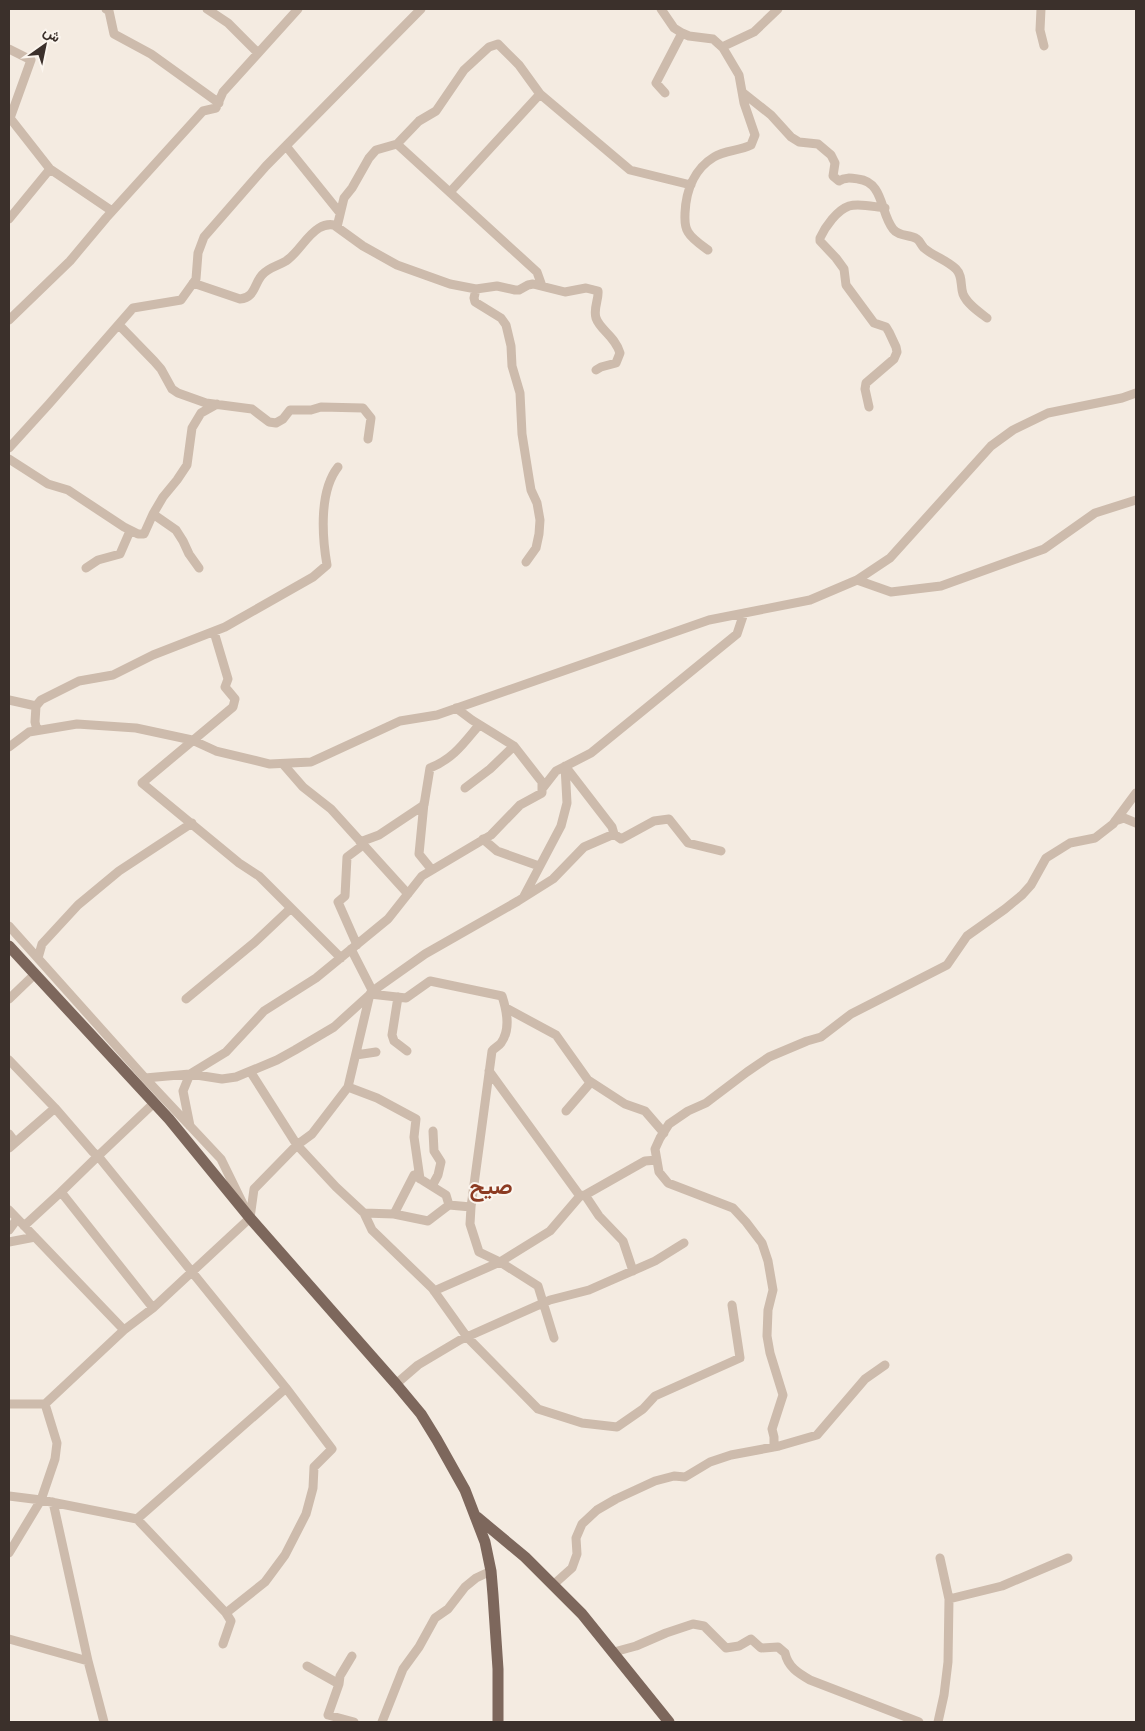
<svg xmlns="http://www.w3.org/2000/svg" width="1145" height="1731" viewBox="0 0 1145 1731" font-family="Manrope,Vazirmatn,sans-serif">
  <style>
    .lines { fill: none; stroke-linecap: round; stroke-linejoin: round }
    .minor { stroke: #cdbbac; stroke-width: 9 }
    .major { stroke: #7d675c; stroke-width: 11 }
    .labels { text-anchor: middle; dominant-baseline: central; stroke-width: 4; stroke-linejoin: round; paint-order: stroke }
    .district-label { font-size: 22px; font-weight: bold; fill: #8c3b22; stroke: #fbf5ee }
  </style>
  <rect width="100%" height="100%" fill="#f4ebe1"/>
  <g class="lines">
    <path class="minor" d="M106,9L109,11L114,34L151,54L219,103
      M207,9L228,23L258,53
      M661,9L674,28L682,33L689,36L713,39L723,48L739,75L744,103L755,135L751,145C739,151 725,150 714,157C694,169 686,191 685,213C685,219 684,226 688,232C692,239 701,245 708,250
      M1041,9L1040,30L1044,46
      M722,47L754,32L778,9
      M9,49L31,60L9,121
      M742,92L771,115L791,137L799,142L818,144L831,155L835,163L833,176L839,181C845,177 851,178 858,179C884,182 880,213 893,229C899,237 909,234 917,239C920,241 921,245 924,248C933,256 947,260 956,269C963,276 960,285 963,294C967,304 979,312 987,318
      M665,93L656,83L682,33
      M540,94L630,170L691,185
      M397,144L537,272L542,286
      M286,146L340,213
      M50,169L112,211
      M9,219L50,169L10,118
      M337,227L344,198L352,188L369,158L376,150L397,144L419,121L436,111L464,70L489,47L498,44L519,65L540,94L450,192
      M193,283L240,299C255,298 254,284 262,275C269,267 278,266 286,261C299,252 306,236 319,228C324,225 329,224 334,225L363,246L397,265L450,284L476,289L497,286L515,290H519L528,285L533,284L565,292L586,288L598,291C599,300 593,308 596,318C600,330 615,336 620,353L616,363L601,367L596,370
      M476,289L474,298L475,302L501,318L506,325L511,346L512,366L520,393L522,434L529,478L531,490L537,503L540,520L539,534L536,548L526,562
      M9,320L70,261L106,218L203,111L216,108L223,92L298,9
      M119,325L154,361L161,369L172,389L178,393L206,403L252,409L269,422L276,423L283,419L290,410H311L321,407L363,408L371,418L368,439
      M869,407L865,389L866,383L894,359L897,352L896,347L889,332L886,327L874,323L846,285L844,269L836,258L820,241V238C825,227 837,210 849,206C860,203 874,207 885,208
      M9,448L49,404L133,308L181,300L196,279L198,253L204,237L266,166L421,9
      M9,459L48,484L68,490L124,527L138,534H144L153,514L163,497L177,480L187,465L192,428L201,413L217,404
      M153,514L176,530L183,541L189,554L199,568
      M86,568L98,560L120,554L130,531
      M857,580L891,592L941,586L1044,549L1095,513L1136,500
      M214,632L228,679L225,687L235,699L233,707L142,783L239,863L259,876L341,958
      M9,700L36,706
      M456,708L472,720L514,746L490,769L465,788
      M37,730L35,722L36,706L41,700L79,681L113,675L153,655L225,627L313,577L327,565C322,536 319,491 338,467
      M9,747L29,732L77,724L136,728L192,740L216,751L270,764L311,762L400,721L437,715L709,620L810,600L857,580L890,558L991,446L1013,430L1048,413L1122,398L1136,393
      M283,764L303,787L331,809L408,894
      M565,766L612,827L614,834
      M542,789L556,771L591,753L737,634L744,613
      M424,803L419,854L432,870
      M1115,821L1124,818L1136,823
      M483,839L497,851L539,866
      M360,842L379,835L424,805L430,768C454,758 463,744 479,725
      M523,898L561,826L567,803L565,766
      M9,926L145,1078L221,1159L244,1206
      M357,945L338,902L345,896L347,857L363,845
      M351,949L373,992
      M38,958L42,944L78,905L119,871L192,823
      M398,997L392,1035L394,1041L407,1051
      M9,999L35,974
      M186,999L255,942L291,908
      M506,1008L556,1035L588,1080L625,1104L645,1111L664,1133
      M356,1055L376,1052
      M9,1060L55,1108
      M250,1071L297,1145L336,1187L364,1213L372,1230L432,1288L467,1337L538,1409L582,1423L617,1427L643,1409L655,1396L740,1358L732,1305
      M489,1071L580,1196L585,1195L645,1161L657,1160
      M145,1078L190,1074L226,1052L264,1011L316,978L388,919L422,876L491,835L520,805L542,793V782L514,746
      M348,1087L377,1098L416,1119L414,1137L420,1179
      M566,1111L591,1082
      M190,1126L183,1091L190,1074L222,1079L236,1077L277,1060L295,1050L334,1027L377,988L425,954L518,901L553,879L584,847L614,834L621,839L654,821L669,819L688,843L721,851
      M9,1134L15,1142
      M9,1148L55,1108L93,1152L98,1156L154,1103
      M432,1186L438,1175L441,1162L434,1151L433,1131
      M61,1192L98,1156L286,1388L332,1449L314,1467L313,1488L306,1514L285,1555L265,1582L226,1613
      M585,1195L599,1216L623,1241L633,1271
      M471,1207L470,1224L479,1252L500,1262L538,1286L554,1338
      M9,1210L124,1330
      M394,1214L414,1175L446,1195L449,1205
      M24,1226L61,1192L153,1308
      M9,1230L17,1219
      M9,1242L35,1237
      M434,1291L500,1262L550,1231L580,1196
      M396,1384L418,1365L460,1340L550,1300L589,1290L655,1261L684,1243
      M9,1404H45L124,1330L153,1308L250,1218L254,1189L297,1145L312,1134L348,1087L370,994L406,998L430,981L502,996C507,1011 511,1029 501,1043C499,1046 494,1048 492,1051L471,1207L449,1205L428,1221L394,1214L364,1213
      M774,1447V1437L772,1429L783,1395L770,1353L767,1336L768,1310L773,1290L768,1261L762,1243L746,1222L733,1208L668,1183L659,1172L655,1149L660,1138L669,1124L688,1111L706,1103L747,1072L769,1057L807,1041L821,1037L851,1014L947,965L967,936L1005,909L1022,895L1031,885L1046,858L1070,843L1095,838L1113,824L1136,793
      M9,1496L41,1500L137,1519L286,1388
      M53,1502L88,1661L104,1722
      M137,1519L226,1613L231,1621L223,1644
      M9,1553L41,1500L55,1459L57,1443L45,1404
      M553,1585L572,1568L577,1554L576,1538L582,1524L597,1510L616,1499L655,1481L674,1476L685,1477L710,1462L731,1455L779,1446L817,1435L865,1379L885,1365
      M949,1599L1002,1586L1068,1558
      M9,1639L88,1661
      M614,1652L636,1646L666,1633L693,1624L704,1626L726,1648L739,1646L751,1639L761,1648L778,1647L785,1653C788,1667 798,1673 810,1680L919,1722
      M352,1656L340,1676L339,1684L328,1715L354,1722
      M307,1666L339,1684
      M382,1722L403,1669L419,1647L435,1618L448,1609L465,1587L476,1578L491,1571
      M938,1722L944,1695L948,1662L949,1599L940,1558"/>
    <path class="major" d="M9,946L169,1119L250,1218L396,1384L421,1414L437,1440L465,1490L485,1542L491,1571L493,1595L498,1669V1722
      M477,1517L525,1557L582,1614L669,1722"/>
  </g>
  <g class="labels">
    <g class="district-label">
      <text x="491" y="1186">صيح</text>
    </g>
  </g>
  <rect width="1145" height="1731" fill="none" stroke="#3b302b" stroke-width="20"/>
  <g transform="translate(45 45) rotate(33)" stroke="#fbf5ee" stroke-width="4" paint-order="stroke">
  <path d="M0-4L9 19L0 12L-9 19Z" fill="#3b302b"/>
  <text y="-8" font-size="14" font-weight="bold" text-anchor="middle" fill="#3b302b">ش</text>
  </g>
</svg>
